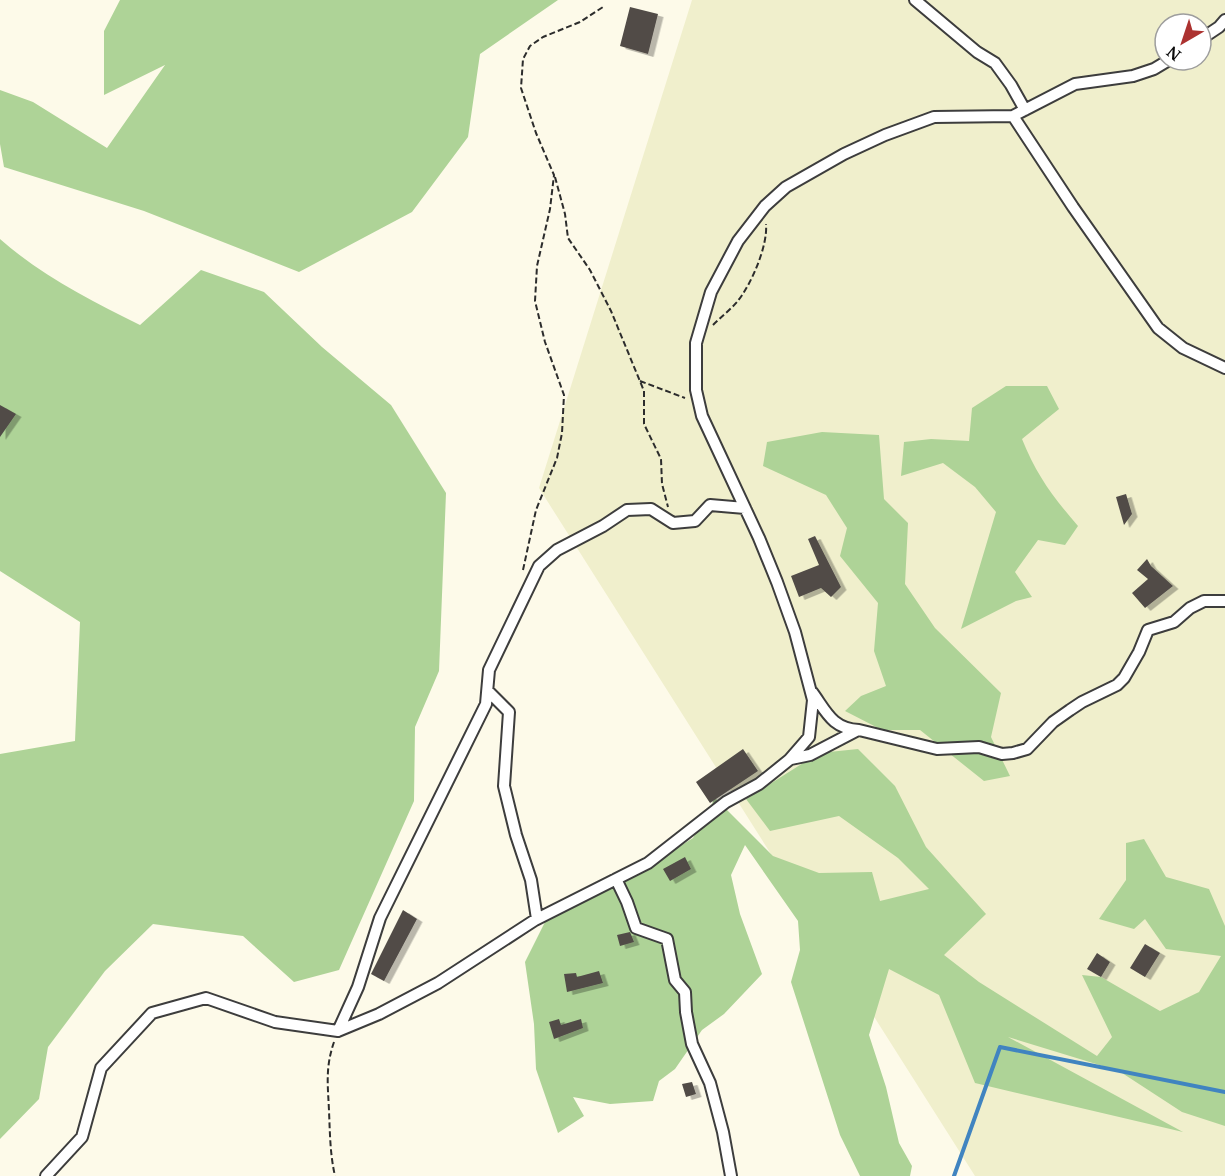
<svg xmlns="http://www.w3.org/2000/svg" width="1225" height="1176" viewBox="0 0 1225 1176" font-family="'Noto Serif',serif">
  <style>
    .farmland { fill: #f0efcc; fill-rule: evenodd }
    .forest { fill: #aed397 }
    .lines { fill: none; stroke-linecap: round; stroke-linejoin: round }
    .stream { stroke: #4084c0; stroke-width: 4 }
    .building { fill: #514c47; filter: url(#shadow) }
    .street-casing { stroke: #3d3d3d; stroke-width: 14 }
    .path { stroke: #2c2c2c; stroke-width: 2; stroke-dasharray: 6 3; stroke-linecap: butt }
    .street { stroke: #fff; stroke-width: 10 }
  </style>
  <defs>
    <filter id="shadow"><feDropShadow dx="5.5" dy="3" stdDeviation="0" flood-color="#0004"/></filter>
  </defs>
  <rect width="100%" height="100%" fill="#fdfae9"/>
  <path class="farmland" d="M692,0H1225V1176H975L539,488ZM1165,24H1201V60H1165Z"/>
  <path class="forest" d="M120,0H558L480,54L468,137L412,212L299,272L144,211L4,167L0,144V90L33,102L107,148L165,65L104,95V31Z
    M0,239C42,276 90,300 140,325L201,270L264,292L322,347L391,405L446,493L439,671L415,727L414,801L339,970L294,982L243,936L153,924L105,971L48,1047L39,1099L0,1139V754L75,741L80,622L0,571Z
    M1006,386H1047L1059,409L1022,439C1037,476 1053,497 1078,526L1065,545L1038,540L1015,572L1032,597L1016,601L961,629L996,512L975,487L943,463L901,476L904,442L931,439L969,441L972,408Z
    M822,432L879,435L884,499L908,523L905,584L935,628L1001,693L991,737L1010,776L984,781L920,730H882L845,711L861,696L886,686L874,651L878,603L840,556L847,528L826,495L763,466L767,442Z
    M858,749L895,786L926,847L986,914L944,955L979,982L1097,1056L1112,1037L1082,975L1101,977L1160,1011L1199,992L1221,956L1166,949L1145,919L1134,929L1099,919L1126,880V843L1144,839L1166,877L1209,889L1225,926V1126L1182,1112L1119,1071L1008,1037L1183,1132L975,1083L939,995L889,969L869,1035L886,1087L899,1143L912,1166L910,1176H860L840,1135L791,982L800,950L798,921L745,845L731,875L740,914L762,974L724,1014L702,1030L675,1069L659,1081L653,1101L610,1104L573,1097L584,1116L558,1133L536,1069L534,1024L525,962L545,922L645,868L693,838L715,798L773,856L819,873L872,872L880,901L929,889L898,858L839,816L770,831L746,799L819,753Z"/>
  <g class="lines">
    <path class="stream" d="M954,1176L1000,1047L1225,1092"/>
  </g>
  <path class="building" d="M630,7L658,14L648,54L620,46Z
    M0,405L16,414L0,437Z
    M1126,494L1132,514L1124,525L1116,497Z
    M815,536L841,587L831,597L821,588L799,597L791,576L819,565L808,539Z
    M1147,559L1151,566L1173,586L1145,608L1132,593L1148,579L1137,570Z
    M743,749L758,771L710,803L696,782Z
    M685,857L691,869L670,881L663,869Z
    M403,910L417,919L384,981L371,974Z
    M630,932L634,942L620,946L617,935Z
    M1145,944L1160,953L1145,977L1130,968Z
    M1097,953L1110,962L1101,977L1087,969Z
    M599,971L603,983L567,992L564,974L576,973L577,977Z
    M559,1019L561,1025L581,1019L583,1028L554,1039L549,1022Z
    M692,1082L696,1094L686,1097L682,1084Z"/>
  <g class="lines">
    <defs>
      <path id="street" d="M915,0L977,52L995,63L1011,85L1025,110
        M1201,39L1219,27L1225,20
        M1013,116L1073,207L1158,328L1183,348L1225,368
        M488,691L509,712L504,786L516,835L531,880L537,919
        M812,692C826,711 832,729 859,730L937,749L979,747L1002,754L1013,753L1027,749L1053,722L1070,710L1082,702L1117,685L1124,678L1139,652L1148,630L1174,622L1190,608L1204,601H1225
        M791,759L810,755L856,731
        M616,879L627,902L636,928L667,939L675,980L685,992L686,1012L692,1044L710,1083L723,1132L731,1176
        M338,1031L358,987L380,918L486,704L489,670L539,566L557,550L603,526L627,510L651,509L673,523L695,521L710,505L745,508
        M46,1176L82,1137L101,1068L152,1013L206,998L275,1022L338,1031L379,1014L438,983L535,920L648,863L726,802L759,784L789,760L809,737L813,700L795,632L777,582L759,538L702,416L696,390V343L711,292L738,241L765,206L786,187L844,154L885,135L934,117L1013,116L1075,84L1133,76L1154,69L1169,60"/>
    </defs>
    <use href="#street" class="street-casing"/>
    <path class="path" d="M555,177L565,214L568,238L590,270L611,311L644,391V424L661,459L662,484L668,507
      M713,325C721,317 730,310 737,302C751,285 768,246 766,224
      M640,381L685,398
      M523,570L536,510L557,458L562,433L564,395L545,342L535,301L537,266L550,209L554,175L536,133L521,88L523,59L530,46L543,37L580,22L603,7
      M334,1042C325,1068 328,1086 329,1111C330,1134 330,1154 335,1176"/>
    <use href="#street" class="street"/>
  </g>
  <g transform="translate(1183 42) rotate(219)"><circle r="28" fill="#ffffff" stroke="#9d9d9d" stroke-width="1.5"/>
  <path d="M0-4.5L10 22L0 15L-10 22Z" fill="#ac3230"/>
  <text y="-9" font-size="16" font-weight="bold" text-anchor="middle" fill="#0a0a0a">N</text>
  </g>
</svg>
